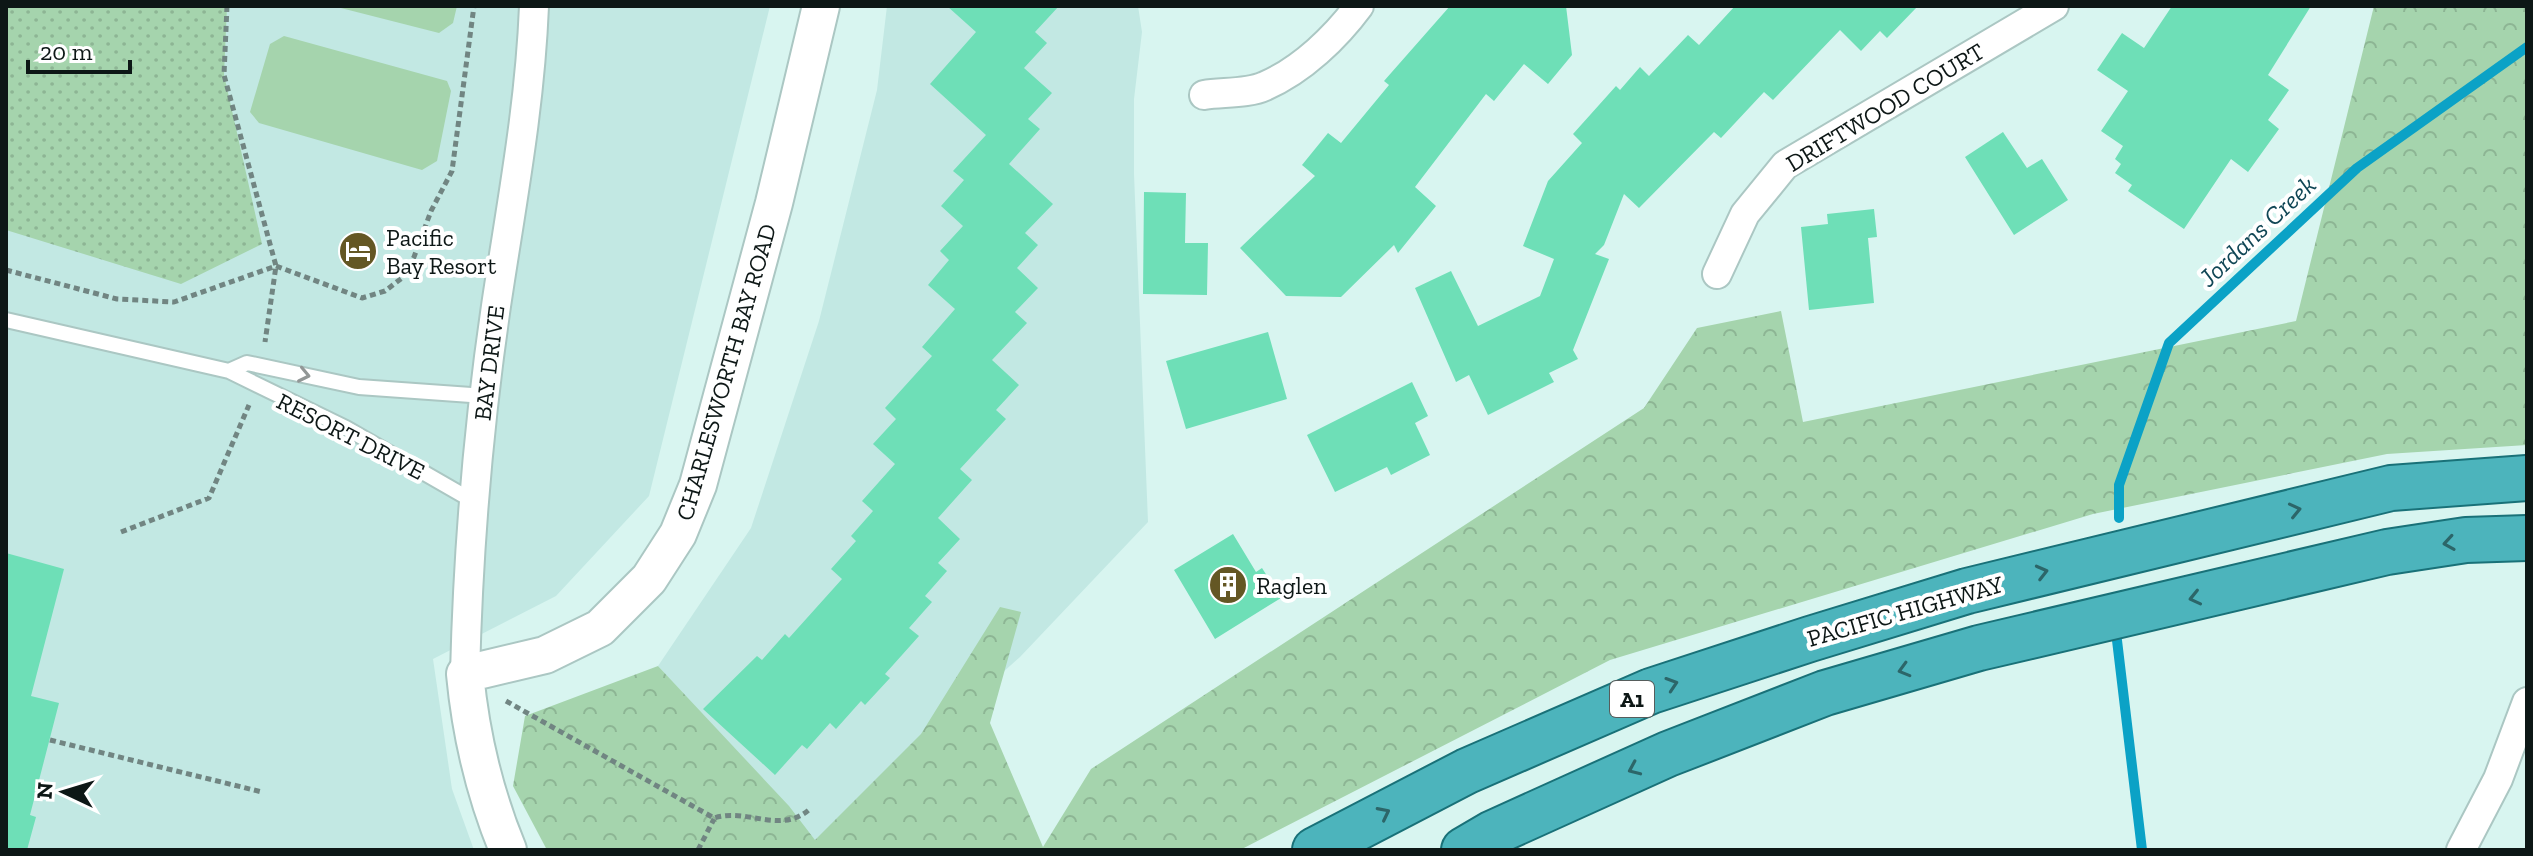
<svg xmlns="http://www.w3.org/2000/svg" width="2533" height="856" viewBox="0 0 2533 856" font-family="'Zilla Slab',serif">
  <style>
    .built { fill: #c2e8e3 }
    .grass { fill: url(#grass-dots) }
    .forest { fill: url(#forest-crowns) }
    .pitch { fill: #a5d4ad }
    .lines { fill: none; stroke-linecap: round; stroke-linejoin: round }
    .stream { stroke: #0ba2c6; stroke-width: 10 }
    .building { fill: #6edfb7 }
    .service-casing { stroke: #abc7c3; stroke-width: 18 }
    .minor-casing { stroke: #abc7c3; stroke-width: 32 }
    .tertiary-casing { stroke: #abc7c3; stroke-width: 40 }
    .trunk-casing { stroke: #197178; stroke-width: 48 }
    .path { stroke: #718582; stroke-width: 5; stroke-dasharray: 6 4; stroke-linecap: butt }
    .service { stroke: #fff; stroke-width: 14 }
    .minor { stroke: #fff; stroke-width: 28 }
    .tertiary { stroke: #fff; stroke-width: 36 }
    .trunk { stroke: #4cb4bc; stroke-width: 44 }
    .oneway { stroke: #929796 }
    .oneway2 { stroke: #2c6669 }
    .labels { text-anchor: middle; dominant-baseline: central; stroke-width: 8; stroke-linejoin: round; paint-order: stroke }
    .shield { fill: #fff; stroke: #565d5c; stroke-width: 2 }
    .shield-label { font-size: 22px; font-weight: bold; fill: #0d1716 }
    .street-label { font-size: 24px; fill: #0d1716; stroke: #fff }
    .poi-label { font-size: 24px; fill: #0d1716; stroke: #fff; text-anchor: start }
    .water-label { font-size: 26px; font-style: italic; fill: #104655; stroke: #fff }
  </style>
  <defs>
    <pattern id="grass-dots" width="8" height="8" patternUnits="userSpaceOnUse" patternTransform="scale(2)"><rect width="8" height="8" fill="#a5d4ad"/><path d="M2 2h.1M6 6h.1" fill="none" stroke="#8db594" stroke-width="1.8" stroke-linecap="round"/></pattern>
    <pattern id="forest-crowns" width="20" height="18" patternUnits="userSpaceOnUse" patternTransform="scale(2)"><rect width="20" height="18" fill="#a5d4ad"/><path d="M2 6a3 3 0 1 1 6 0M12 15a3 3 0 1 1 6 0" fill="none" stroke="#8db594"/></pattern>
  </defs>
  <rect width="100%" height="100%" fill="#d8f5f0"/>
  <path class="built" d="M6,6H770L649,496L556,596L433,659L452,789L474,850H6Z
    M887,6H1138L1142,32L1134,99V174L1148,522L1020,657L815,840L658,666L751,528L819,321L877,90Z"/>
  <path class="grass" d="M6,6H227L224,75L262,244L181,284L6,230Z"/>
  <path class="forest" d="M2374,6H2527V445L2387,454L2093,514L1610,660L1240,850H547L513,786L525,716L658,666L789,806L815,840L921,734L1000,607L1021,612L990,723L1043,847L1091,769L1644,408L1697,328L1781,311L1803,422L2296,321Z"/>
  <path class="pitch" d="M333,6H457L453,23L439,33Z
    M284,36L447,81L451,91L437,161L422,170L259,123L250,112L270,44Z"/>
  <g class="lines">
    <path class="stream" d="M2119,518V485L2169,343L2357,168L2527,47
      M2116,632L2142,850"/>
  </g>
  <path class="building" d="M947,6H1059L1035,32L1047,43L1024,68L1052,93L1028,119L1040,129L1009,164L1053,204L1025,233L1038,245L1017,268L1038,288L1015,312L1027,323L992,360L1019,385L996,410L1006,419L960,469L972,480L938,518L960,539L938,563L947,571L925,596L932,602L909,628L919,636L885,674L890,678L865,705L861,701L836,729L830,723L807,749L802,745L775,775L703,709L757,656L762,660L785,634L789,638L842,579L831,569L856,541L851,536L873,511L862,501L895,464L873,444L896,419L885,408L932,356L922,347L955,309L928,285L949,260L940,251L963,226L941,206L964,180L953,171L986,135L930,84L976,32Z
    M1450,6H1566L1572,55L1548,84L1524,64L1494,101L1486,94L1415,187L1436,206L1398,253L1394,245L1341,297L1286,296L1240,248L1315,176L1302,165L1328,133L1341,143L1389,85L1384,81Z
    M1735,6H1918L1887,38L1880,31L1861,51L1840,30L1773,100L1764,92L1721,138L1714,132L1639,208L1624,194L1604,245L1595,254L1609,259L1573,350L1578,359L1549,373L1554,382L1488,415L1469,375L1456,382L1415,288L1451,271L1478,326L1540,296L1554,259L1523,246L1548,181L1582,143L1573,134L1616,86L1620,90L1640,67L1649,76L1688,35L1699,45Z
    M2172,6H2311L2268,75L2289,90L2268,120L2279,129L2248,172L2231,159L2184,229L2128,191L2132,185L2115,173L2121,164L2115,159L2123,146L2101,131L2128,91L2097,70L2122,33L2144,48Z
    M2003,132L2027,168L2042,159L2068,200L2014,235L1965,157Z
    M1144,192L1186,193L1185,243H1208L1207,295L1143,294Z
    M1874,209L1877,237L1868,238L1874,303L1809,310L1801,227L1828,224L1827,214Z
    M1268,332L1287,399L1186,429L1166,361Z
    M1412,382L1428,416L1415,423L1430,455L1391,475L1387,467L1335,492L1307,435Z
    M1233,534L1256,572L1262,568L1281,598L1215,639L1174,570Z
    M6,553L64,569L31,696L59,703L30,815L36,817L27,850H6Z"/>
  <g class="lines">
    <defs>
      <path id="service" d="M6,320L229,371L346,428L473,501
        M229,371L247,363L359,387L485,396"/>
      <path id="minor" d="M1204,95C1222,92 1248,94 1265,86C1302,70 1336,37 1359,6
        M1717,274L1745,214L1785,165L2054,6
        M465,674C468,551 478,429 496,306C511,206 530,108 534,6
        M2461,850L2498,779L2527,702"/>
      <path id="tertiary" d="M508,850C484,792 471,737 465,674L545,655L600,628L649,579L678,534L698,485L774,203L821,6"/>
      <path id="trunk" d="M1315,850L1467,771L1651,691L1810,639L1967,591L2391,488L2527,478
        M1464,850L1493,833L1668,754L1825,693L1979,648L2387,552L2466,540L2527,538"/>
    </defs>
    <use href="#service" class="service-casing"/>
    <use href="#minor" class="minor-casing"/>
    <use href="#tertiary" class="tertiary-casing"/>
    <use href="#trunk" class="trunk-casing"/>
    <path class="path" d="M227,6L224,75L276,266L265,342
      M6,270L117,299L174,302L276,266L362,298L385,291L402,278L414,257L431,211L452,171L474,6
      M121,532L209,498L249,405
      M506,701L714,818C748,807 781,836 811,808
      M50,740L262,792
      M698,850L714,819"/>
    <use href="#service" class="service"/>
    <use href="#minor" class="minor"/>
    <use href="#tertiary" class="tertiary"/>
    <use href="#trunk" class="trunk"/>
  </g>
  <defs><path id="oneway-chevron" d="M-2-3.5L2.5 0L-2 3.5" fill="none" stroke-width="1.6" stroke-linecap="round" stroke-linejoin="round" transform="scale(2)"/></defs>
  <use class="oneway" href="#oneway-chevron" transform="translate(304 375) rotate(12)"/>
  <g class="oneway2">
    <use href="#oneway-chevron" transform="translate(2295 510) rotate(-13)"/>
    <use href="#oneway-chevron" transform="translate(2449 543) rotate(171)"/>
    <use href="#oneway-chevron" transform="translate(2042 572) rotate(-14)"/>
    <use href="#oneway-chevron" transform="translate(2195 598) rotate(167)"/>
    <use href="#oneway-chevron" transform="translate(1904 670) rotate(164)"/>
    <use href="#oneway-chevron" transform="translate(1672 684) rotate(-18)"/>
    <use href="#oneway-chevron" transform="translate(1634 769) rotate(156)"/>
    <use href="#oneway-chevron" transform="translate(1384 813) rotate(-27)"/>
  </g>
  <defs>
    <symbol id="hotel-disc" viewBox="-11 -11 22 22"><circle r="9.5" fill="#645724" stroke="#fff"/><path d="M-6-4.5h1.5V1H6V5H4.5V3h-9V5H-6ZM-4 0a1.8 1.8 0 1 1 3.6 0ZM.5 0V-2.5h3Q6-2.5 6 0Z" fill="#fff"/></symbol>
    <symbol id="building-disc" viewBox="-11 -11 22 22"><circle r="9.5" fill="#645724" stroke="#fff"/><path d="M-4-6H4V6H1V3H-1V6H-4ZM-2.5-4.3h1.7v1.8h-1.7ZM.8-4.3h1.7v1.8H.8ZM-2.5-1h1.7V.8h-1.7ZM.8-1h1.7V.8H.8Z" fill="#fff"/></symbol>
  </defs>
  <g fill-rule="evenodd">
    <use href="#hotel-disc" x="336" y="229" width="44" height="44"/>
    <use href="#building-disc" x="1206" y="563" width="44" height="44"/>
  </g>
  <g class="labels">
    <rect class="shield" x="1610" y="681" width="44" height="36" rx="6"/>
    <g class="shield-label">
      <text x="1632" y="699">A1</text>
    </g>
    <g class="street-label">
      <text transform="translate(1885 107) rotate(-31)">DRIFTWOOD COURT</text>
      <text transform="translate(489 363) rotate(-83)">BAY DRIVE</text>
      <text transform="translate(726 372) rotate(-74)">CHARLESWORTH BAY ROAD</text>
      <text transform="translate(351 436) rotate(27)">RESORT DRIVE</text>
      <text transform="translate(1905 611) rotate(-16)">PACIFIC HIGHWAY</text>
    </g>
    <g class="poi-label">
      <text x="386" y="237">Pacific<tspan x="386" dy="28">Bay Resort</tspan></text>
      <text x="1256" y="585">Raglen</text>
    </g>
    <g class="water-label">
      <text transform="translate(2257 231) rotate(-43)">Jordans Creek</text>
    </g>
  </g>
  <rect width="2533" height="856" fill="none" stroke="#0d1716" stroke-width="16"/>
  <g transform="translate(64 792) rotate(274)" stroke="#ffffff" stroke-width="6" paint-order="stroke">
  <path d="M0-6L14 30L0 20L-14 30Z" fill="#0d1716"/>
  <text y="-12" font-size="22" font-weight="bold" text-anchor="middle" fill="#0d1716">N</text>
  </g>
  <path d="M28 60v12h102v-12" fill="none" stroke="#0d1716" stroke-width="4"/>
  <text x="40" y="60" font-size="24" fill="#0d1716" stroke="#ffffff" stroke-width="6" paint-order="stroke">20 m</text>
</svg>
